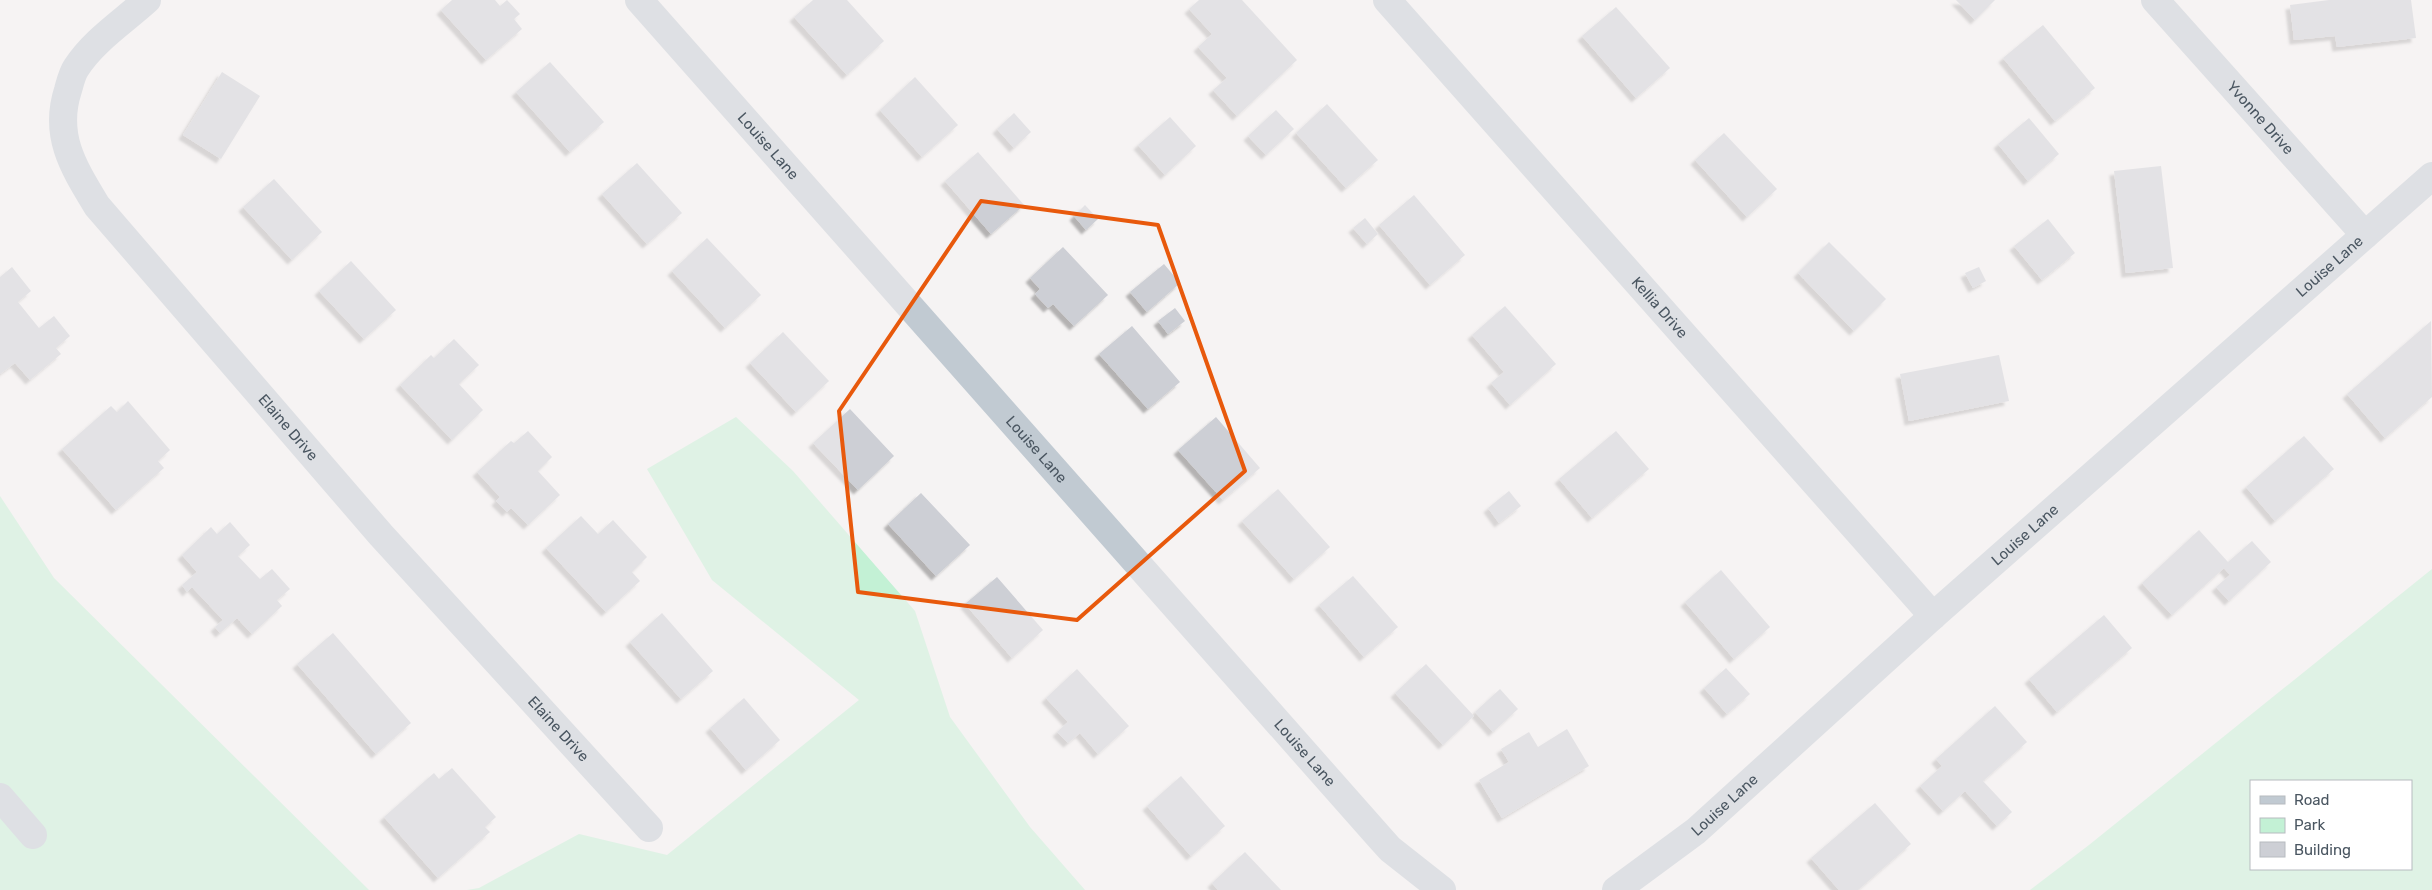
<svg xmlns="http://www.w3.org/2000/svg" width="2432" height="890" viewBox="0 0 2432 890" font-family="Rubik,sans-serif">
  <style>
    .green { fill: #c3f1d5; fill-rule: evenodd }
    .building { fill: #cdcfd5; filter: url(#shadow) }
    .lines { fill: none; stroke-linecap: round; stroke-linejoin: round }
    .minor { stroke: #c1cad2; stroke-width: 28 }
    .marked { fill: none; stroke: #e8590c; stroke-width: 4; stroke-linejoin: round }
    .labels { text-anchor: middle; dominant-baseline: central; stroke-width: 5; stroke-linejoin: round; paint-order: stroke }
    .street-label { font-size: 15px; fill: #4a5661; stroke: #fff }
  </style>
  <defs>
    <filter id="shadow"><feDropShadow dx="-4.5" dy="4.5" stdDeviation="1" flood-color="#0004"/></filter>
  </defs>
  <rect width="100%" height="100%" fill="#f5f3f3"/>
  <path class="green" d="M736,417L793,471L915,611L950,717L1030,827L1085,890H467L479,888L579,834L667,855L859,700L712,580L647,469Z
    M0,496L54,578L369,890H0Z
    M2432,569V890H2030L2089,845ZM2251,781H2411V869H2251Z"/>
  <path class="building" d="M452,0H495L500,6L507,0L520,14L514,19L522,29L486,60L441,10Z
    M813,0H847L884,41L847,75L794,17Z
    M1199,0H1242L1297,60L1237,116L1213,90L1227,78L1198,47L1212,34L1189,9Z
    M1956,0H1995L1975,20Z
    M2329,0H2411L2416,38L2337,47L2335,36L2294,40L2290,5Z
    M1616,7L1670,68L1636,98L1582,36Z
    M2043,25L2095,88L2055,121L2003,58Z
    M550,62L604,122L570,152L516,92Z
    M222,72L260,96L221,159L183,135Z
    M915,77L958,125L922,157L880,110Z
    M1327,104L1378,160L1346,188L1296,133Z
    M1276,110L1294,129L1266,155L1248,136Z
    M1014,113L1031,132L1014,148L997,129Z
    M1170,117L1196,146L1165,175L1138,145Z
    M2029,118L2059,154L2028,181L1998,144Z
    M1724,133L1777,189L1747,217L1695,160Z
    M978,152L1024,205L991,234L945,181Z
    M637,163L682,213L647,244L602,194Z
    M2161,166L2173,268L2126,273L2114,171Z
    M274,179L322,232L292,260L243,207Z
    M1414,195L1465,255L1430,285L1379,225Z
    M1085,205L1098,219L1086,230L1074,216Z
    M1365,218L1378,234L1367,244L1353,228Z
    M2048,219L2075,253L2042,280L2014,246Z
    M707,238L761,295L725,328L672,271Z
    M1829,242L1886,299L1854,331L1798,273Z
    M1063,247L1108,295L1074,326L1053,304L1048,308L1035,294L1040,289L1030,278Z
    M351,261L396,310L364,339L319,291Z
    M1164,264L1180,283L1147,312L1130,292Z
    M12,267L31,291L18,302L39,328L54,316L70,336L56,348L61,354L30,380L15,363L0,374V277Z
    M1979,267L1986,281L1973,288L1965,273Z
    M1505,306L1556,364L1510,405L1491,383L1504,372L1472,335Z
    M1175,308L1185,321L1168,334L1158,321Z
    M2431,321L2432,397L2385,438L2347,394Z
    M1132,326L1180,382L1148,409L1099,354Z
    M783,332L829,381L796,412L750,363Z
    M454,339L479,365L459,384L483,410L452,440L400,385L431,355L434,358Z
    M1999,355L2009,401L1909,421L1900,374Z
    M128,401L170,450L158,461L164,468L116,510L62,449L111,406L117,412Z
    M850,409L894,456L858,490L813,443Z
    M1216,417L1260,468L1223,500L1178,450Z
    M528,431L552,457L538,471L560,495L528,525L511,508L507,512L496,501L500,497L477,472L511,441L514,443Z
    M1616,431L1649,469L1592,518L1559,479Z
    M2304,436L2334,469L2275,521L2246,487Z
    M1278,489L1330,547L1294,579L1242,521Z
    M1509,491L1521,506L1499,523L1488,508Z
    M921,493L970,545L936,576L888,524Z
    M581,516L598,534L613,520L647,557L632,572L640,581L606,612L546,548Z
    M230,522L250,545L238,556L260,579L272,569L290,589L277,600L282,606L252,634L237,618L220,633L215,627L223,620L192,587L187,592L182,585L197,572L182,555L211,527L217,534Z
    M2199,530L2228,562L2252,541L2271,562L2229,601L2216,587L2230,575L2224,568L2172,615L2142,583Z
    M1721,570L1770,627L1734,659L1685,602Z
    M1353,576L1398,627L1364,657L1319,605Z
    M997,577L1043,630L1012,658L965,604Z
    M662,613L713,671L681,699L630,642Z
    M2104,615L2132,648L2057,712L2029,679Z
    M333,633L411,723L376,754L297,664Z
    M1426,664L1474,716L1443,745L1395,693Z
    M1726,668L1750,694L1727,714L1704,688Z
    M1077,669L1129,726L1098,754L1080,733L1068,743L1057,732L1068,722L1046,698Z
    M1500,689L1518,709L1493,732L1475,712Z
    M744,698L780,740L746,770L710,728Z
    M1995,706L2027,742L1983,781L2012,812L1997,826L1965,791L1943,811L1920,786L1942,766L1936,759Z
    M1567,729L1589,766L1502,818L1479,780L1509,762L1501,749L1529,732L1538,747Z
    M452,768L496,817L485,827L490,832L438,878L384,817L434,773L439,779Z
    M1181,776L1225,826L1191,856L1147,806Z
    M1875,803L1911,844L1858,890H1839L1811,858Z
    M1245,852L1281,890H1218L1212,883Z"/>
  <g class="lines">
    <g class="minor">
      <path id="s1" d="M147,0C124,21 93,41 76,68C72,74 70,83 68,90C53,136 74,168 97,206L381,535L649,828"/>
      <path id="s2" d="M639,0L1381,839L1390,849L1442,890"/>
      <path id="s3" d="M1387,0L1933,616"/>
      <path id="s4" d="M2155,0L2365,235"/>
      <path d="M0,797L33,835"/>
      <path id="s5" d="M1616,890L1696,831L1933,616L2432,176"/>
    </g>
  </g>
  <path d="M0 0H2432V890H0ZM981,201L1158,225L1245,471L1077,620L858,592L839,411Z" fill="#f5f3f3" fill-opacity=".55" fill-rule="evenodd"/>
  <path class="marked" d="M981,201L1158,225L1245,471L1077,620L858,592L839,411Z"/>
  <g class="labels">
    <g class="street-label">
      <text stroke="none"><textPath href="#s4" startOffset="158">Yvonne Drive</textPath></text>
      <text stroke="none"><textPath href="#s2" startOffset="195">Louise Lane</textPath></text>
      <text stroke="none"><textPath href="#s5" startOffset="948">Louise Lane</textPath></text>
      <text stroke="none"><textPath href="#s3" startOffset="411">Kellia Drive</textPath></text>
      <text stroke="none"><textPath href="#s1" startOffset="539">Elaine Drive</textPath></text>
      <text stroke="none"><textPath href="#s2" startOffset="600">Louise Lane</textPath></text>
      <text stroke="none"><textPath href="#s5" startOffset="542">Louise Lane</textPath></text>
      <text stroke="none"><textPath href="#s1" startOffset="944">Elaine Drive</textPath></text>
      <text stroke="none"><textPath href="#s2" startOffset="1005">Louise Lane</textPath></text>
      <text stroke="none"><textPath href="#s5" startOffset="138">Louise Lane</textPath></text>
    </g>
  </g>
  <rect x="2250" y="780" width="162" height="90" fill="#ffffff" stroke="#b7bbc0"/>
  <rect x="2260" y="796" width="25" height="8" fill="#c1cad2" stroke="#b7bbc0"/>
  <text x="2294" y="805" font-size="15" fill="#4a5661">Road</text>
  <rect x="2260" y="818" width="25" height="15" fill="#c3f1d5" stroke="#b7bbc0"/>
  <text x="2294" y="830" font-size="15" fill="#4a5661">Park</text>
  <rect x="2260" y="842" width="25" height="15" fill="#cdcfd5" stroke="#b7bbc0"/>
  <text x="2294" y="855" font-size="15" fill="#4a5661">Building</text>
</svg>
